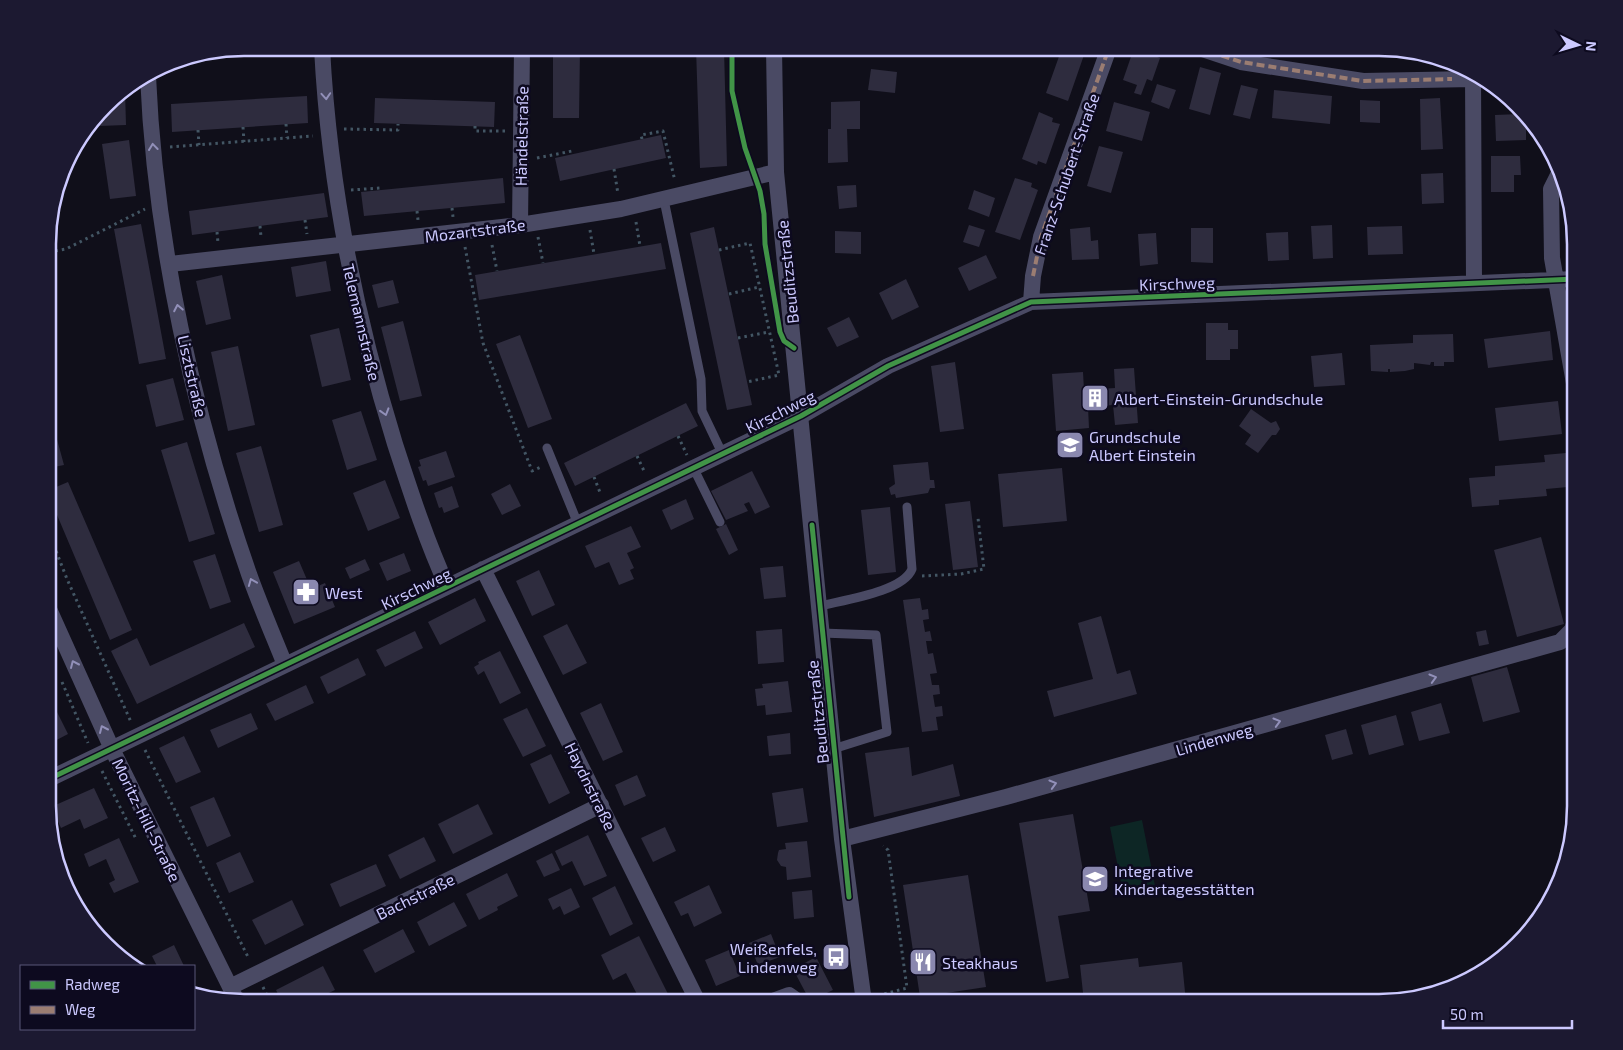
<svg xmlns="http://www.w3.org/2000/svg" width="1623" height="1050" viewBox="0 0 1623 1050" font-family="'Exo 2',sans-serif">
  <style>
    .green { fill: #0d2625 }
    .building { fill: #2e2c3e }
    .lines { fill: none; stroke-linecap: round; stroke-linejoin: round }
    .path { stroke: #435664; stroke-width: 3; stroke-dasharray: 2.5 4; stroke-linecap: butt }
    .lane { stroke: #4a4a64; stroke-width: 9 }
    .street { stroke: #4a4a64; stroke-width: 16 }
    .quiet { stroke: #9b7d72; stroke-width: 4; stroke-dasharray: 8 4; stroke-linecap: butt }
    .cycleway-casing { stroke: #0d0a1f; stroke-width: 8 }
    .cycleway { stroke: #419447; stroke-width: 5 }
    .oneway { stroke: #9290b9 }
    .labels { text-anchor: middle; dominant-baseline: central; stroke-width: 5; stroke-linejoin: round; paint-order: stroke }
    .street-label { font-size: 16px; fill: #ccc9ff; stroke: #0d0a1f }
    .poi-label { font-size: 16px; fill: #ccc9ff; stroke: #0d0a1f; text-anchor: start }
    .rim { fill: none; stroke: #ccc9ff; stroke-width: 2.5 }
  </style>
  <rect width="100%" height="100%" fill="#100f1a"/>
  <path class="green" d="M1142,820L1155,886L1123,893L1110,827Z"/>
  <path class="building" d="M553,48H580L579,118H553Z
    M696,48H724L727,166L700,168Z
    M832,48H867L866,54Z
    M1062,48L1084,55L1068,101L1046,93Z
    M1134,48L1160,58L1152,81L1147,79L1141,95L1134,93L1137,85L1123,80Z
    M1200,67L1221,73L1210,115L1189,109Z
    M871,69L897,72L895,93L868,90Z
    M1157,84L1176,90L1169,109L1151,102Z
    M1241,85L1258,89L1250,119L1233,115Z
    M125,90L126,125L99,126V116L114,96Z
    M1274,90L1332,96L1330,124L1272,118Z
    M307,96L308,123L172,132L171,104Z
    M375,98L495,102L494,127L374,123Z
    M1440,98L1443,149L1421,150L1420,99Z
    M1360,100L1380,101V123L1360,122Z
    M860,101V129H847L848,162L828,163V129H831V102Z
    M1114,102L1150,112L1142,141L1106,131Z
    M1039,112L1053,118L1052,122L1060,124L1046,164L1038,161L1037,165L1022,159Z
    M1520,114L1526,120V140L1496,141L1495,115Z
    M661,135L666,158L560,181L555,158Z
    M129,140L136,196L110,199L102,144Z
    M1099,146L1123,152L1111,193L1087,186Z
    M1491,156H1520L1521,175H1514V192H1491Z
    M1443,173L1444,203L1422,204L1421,174Z
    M503,178L505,203L364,216L361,192Z
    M1015,178L1032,183L1031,187L1038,190L1020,240L995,232Z
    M856,185L857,207L839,209L837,186Z
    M974,190L995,198L989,217L968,209Z
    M324,193L328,217L192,235L189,211Z
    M141,224L166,359L139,364L114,229Z
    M969,225L985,230L979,247L963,242Z
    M1332,225L1333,258L1313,259L1311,226Z
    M1402,226L1403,254L1368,255L1367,227Z
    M714,227L752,405L727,410L690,233Z
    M1090,227L1091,241L1098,240L1099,259L1072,260L1070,229Z
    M1191,228H1213V263L1191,262Z
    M835,231L861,232V254L835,253Z
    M1288,232L1289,260L1268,261L1266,233Z
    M1156,233L1158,264L1140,266L1138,234Z
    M661,243L666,269L479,300L475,275Z
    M986,255L997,278L969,291L958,268Z
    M326,261L331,291L296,297L291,267Z
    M222,275L231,319L206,325L196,281Z
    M906,279L919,307L892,320L879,293Z
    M393,280L399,303L378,308L372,285Z
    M849,317L859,337L837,347L827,328Z
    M403,321L422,396L400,401L381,327Z
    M1206,323H1228V330H1238V349H1230V360H1206Z
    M339,328L351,380L322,387L310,335Z
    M1550,331L1553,360L1488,368L1484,339Z
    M1453,334L1454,362H1444V366H1434V362H1431L1430,365L1414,363V369L1405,371L1390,372V369H1388V372L1371,371L1370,345L1413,343V335Z
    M520,335L552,419L528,428L496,344Z
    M238,346L255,425L228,431L211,352Z
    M1342,353L1345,385L1314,387L1311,356Z
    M955,362L964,429L940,432L931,366Z
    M1134,368L1138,423L1115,425L1113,405L1088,407L1089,428L1056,431L1052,374L1083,372L1084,390L1115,388L1114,369Z
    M173,378L184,420L156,427L146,385Z
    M1558,401L1562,434L1499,441L1495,408Z
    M686,403L698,426L575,486L564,463Z
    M1251,409L1271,423L1276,421L1280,429L1276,435H1272L1258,453L1245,444L1251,435L1239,426Z
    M49,410L64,465L49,468Z
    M361,411L377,460L347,470L332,420Z
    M187,442L215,534L189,542L161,450Z
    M261,446L283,525L259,532L236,453Z
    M446,451L455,477L428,486L426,480L423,481L418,467L421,466L419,460Z
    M1566,453L1568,487L1546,489L1547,496L1499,500V505L1472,507L1469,478L1495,476V466L1545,462L1544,455Z
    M928,462L930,480H934L935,488H930L928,493L896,498L895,494L891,495L889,488L895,484L893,465Z
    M1062,468L1067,521L1003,527L998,474Z
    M752,471L770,507L755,514L749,502L744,504L748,511L726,520L711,491Z
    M385,480L400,518L368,531L353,493Z
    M68,482L132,630L110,640L49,496V490Z
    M510,484L521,506L502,515L491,494Z
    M452,486L459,507L444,513L442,507L439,508L434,493Z
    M686,499L694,519L671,530L662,510Z
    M970,501L978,567L953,570L945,504Z
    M890,507L896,572L868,575L861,510Z
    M726,524L738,550L729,555L716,529Z
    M631,526L641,547L627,553L634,568L630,570L634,579L619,585L609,562L595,568L585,546Z
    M1541,537L1564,624L1517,637L1494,550Z
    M404,553L411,571L387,581L379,563Z
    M215,554L231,602L210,609L193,561Z
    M365,559L370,570L350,579L345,568Z
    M299,561L311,589L325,583L335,607L294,624L273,572Z
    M783,566L786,597L764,599L760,568Z
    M539,570L555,605L532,616L516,581Z
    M475,598L486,621L440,645L428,622Z
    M920,598L922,610L928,609L929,619L923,620L925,632L930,631L932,641H926L928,654L933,653L937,673L930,674L932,685H939L940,694L933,695L935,707L942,706L943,716L936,717L938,730L922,732L903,600Z
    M1101,616L1117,674L1130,670L1137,694L1054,717L1047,691L1093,679L1078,623Z
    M244,623L255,647L137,704L111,651L137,638L150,666Z
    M567,624L587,663L563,675L543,636Z
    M782,629L784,662L758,664L756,631Z
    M1486,630L1489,644L1479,646L1476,632Z
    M415,631L423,648L385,667L376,650Z
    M500,651L521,693L500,704L484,671L478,675L474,667L479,664L478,662Z
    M358,658L366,675L328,694L320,677Z
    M1507,667L1520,712L1483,722L1471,677Z
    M788,681L792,712L766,715L765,705L757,706L755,689L763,688L762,684Z
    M306,685L314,703L275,721L266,704Z
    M601,703L623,752L603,761L580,713Z
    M1441,703L1450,733L1419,741L1411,712Z
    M527,708L546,746L523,757L503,719Z
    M57,712L68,734L49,744V716Z
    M251,713L258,729L218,748L210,730Z
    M1396,715L1404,745L1369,755L1361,725Z
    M1346,729L1353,754L1332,760L1325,735Z
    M790,733L791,754L769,756L767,736Z
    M184,736L201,772L176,783L159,748Z
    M909,747L912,776L953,764L960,796L874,817L865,753Z
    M551,754L570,793L549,804L530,764Z
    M637,775L646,796L624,806L615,785Z
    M94,788L108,818L84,829L80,819L61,828L51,807Z
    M803,788L808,822L777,827L772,793Z
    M214,797L231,836L207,847L190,807Z
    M478,804L493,834L453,854L438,824Z
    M1073,814L1090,911L1058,916L1069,978L1046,982L1019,823Z
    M665,827L676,851L653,862L641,838Z
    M588,835L607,876L584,886L572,861L562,866L555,851Z
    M424,837L436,861L400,879L388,855Z
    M119,838L139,882L114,893L109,883L115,880L106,859L89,867L84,854Z
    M807,841L811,877L787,880L786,867L781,866L777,860L778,853L779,850L786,849L785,843Z
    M240,852L254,882L229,893L216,863Z
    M552,853L560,870L544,877L536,861Z
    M376,864L386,886L340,907L330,884Z
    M507,873L518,896L497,907L498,910L479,920L466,894Z
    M968,875L986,987L920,997L903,885Z
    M709,885L722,913L694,927L688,913L681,916L674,902Z
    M615,886L633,924L610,936L592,898Z
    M571,888L580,907L564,915L560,906L553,910L548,899Z
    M812,890L814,917L794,919L792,892Z
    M292,900L304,925L265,945L252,920Z
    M454,902L467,926L429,946L417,922Z
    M403,929L415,952L375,973L363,950Z
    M771,934L780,957L758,965L749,943Z
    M639,936L672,1002H641L626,973L613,980L601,955Z
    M174,945L184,966H157L152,956Z
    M729,950L740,976L716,986L705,960Z
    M816,957L833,990L810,1001L793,969Z
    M1138,958L1139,967L1182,962L1186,1002H1084L1080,965Z
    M323,966L335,990L310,1002H282L276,990Z
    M539,993L543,1002H519Z"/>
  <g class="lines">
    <path class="path" d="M286,124L287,138
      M475,126V131H505
      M243,127L244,142
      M344,129L398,130V124
      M198,130L199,145
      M642,139L641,135L663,131L675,181
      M170,147L313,136
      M537,158L572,151L573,154
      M614,169L618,194
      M351,190L380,188L381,190
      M452,208L453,217
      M417,211L418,220
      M305,220L307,234
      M636,222L640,246
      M260,226L261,237
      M590,230L594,254
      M217,232L218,243
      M538,237L543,263
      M492,245L497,271
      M465,247L483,343L532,471L543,466
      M719,250L750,243L779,375L747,382
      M49,252L66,249L145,209
      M729,294L759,287
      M738,338L769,332
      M678,436L687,455
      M637,456L645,473
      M594,477L601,495
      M49,533L67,579L131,722
      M922,576L961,574L984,569L978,518
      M62,682L88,743
      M145,750L249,959
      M102,771L136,839
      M263,987L270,1002
      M880,997V995L907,988L888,850L883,846"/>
    <path class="lane" d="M664,200L701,379L702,411L722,453
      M547,448L578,524
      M693,467L720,522
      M820,606C843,600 903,592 912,569L907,507
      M822,633L876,635L887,732L833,749"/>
    <path class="street" d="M322,48C329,183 355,315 395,444C411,493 426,540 447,586
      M774,48L776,172L842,839L864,1002
      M1199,48L1241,62L1363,81L1473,79
      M1473,73L1474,282
      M148,76C155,242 194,416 249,574C260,605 273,635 285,665
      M1558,175L1551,189L1552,258L1575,389
      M520,225L522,48
      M170,264L520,225L621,209L776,172
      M1031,302L1033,276L1041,237L1109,48
      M483,569L698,1002
      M49,609L112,749L237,1001
      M49,779L801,416L888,366L1031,302L1575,279
      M842,839L1006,797L1560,642L1572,630L1575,621
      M230,987L601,805
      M770,1002L789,995L799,1002"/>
    <path class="quiet" d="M1199,48L1241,62L1363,81L1452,79
      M1033,276L1041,237L1109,48"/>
    <defs>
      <path id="cycleway" d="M732,48V91L745,148L760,191L764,214L765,244L780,332L784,341L794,348
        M812,525L849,897
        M49,779L801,416L888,366L1031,302L1575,279"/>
    </defs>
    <use href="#cycleway" class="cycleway-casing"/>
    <use href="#cycleway" class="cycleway"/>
  </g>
  <defs><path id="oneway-chevron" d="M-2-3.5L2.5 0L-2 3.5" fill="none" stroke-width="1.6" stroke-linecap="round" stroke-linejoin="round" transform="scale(1.25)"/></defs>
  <g class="oneway">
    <use href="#oneway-chevron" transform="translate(326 96) rotate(86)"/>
    <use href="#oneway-chevron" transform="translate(153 147) rotate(-97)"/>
    <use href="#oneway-chevron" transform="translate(178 308) rotate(-101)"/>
    <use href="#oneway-chevron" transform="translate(385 412) rotate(73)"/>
    <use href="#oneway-chevron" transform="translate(252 582) rotate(-112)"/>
    <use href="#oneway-chevron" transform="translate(74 664) rotate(-114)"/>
    <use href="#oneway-chevron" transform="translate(1433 678) rotate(-16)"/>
    <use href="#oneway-chevron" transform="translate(1277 722) rotate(-16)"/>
    <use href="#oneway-chevron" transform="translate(103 729) rotate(-114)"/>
    <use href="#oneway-chevron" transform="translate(1053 784) rotate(-16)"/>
  </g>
  <defs>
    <symbol id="building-square" viewBox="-11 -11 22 22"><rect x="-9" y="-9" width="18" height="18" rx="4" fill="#8a88af" stroke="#0d0a1f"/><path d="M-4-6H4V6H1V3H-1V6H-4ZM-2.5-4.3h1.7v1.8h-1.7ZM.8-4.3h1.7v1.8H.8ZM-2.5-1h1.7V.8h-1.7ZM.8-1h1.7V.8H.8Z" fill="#fff"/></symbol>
    <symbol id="school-square" viewBox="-11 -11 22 22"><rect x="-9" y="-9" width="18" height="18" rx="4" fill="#8a88af" stroke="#0d0a1f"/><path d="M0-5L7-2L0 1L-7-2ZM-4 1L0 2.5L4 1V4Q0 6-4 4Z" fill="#fff"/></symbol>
    <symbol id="pharmacy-square" viewBox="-11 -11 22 22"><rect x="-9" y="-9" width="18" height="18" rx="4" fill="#8a88af" stroke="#0d0a1f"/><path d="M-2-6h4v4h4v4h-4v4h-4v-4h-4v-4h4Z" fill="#fff"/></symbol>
    <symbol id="bus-square" viewBox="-11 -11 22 22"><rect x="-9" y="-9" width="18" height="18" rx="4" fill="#8a88af" stroke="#0d0a1f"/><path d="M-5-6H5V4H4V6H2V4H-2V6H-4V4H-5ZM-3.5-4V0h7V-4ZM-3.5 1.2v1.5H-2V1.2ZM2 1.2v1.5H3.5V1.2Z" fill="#fff"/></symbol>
    <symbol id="restaurant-square" viewBox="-11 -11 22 22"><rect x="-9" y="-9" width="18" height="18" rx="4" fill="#8a88af" stroke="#0d0a1f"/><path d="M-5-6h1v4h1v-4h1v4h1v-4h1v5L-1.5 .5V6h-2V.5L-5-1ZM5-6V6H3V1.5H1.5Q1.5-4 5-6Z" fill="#fff"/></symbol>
  </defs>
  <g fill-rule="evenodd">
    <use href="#building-square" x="1079" y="382" width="32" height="32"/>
    <use href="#school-square" x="1054" y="429" width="32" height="32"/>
    <use href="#pharmacy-square" x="290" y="576" width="32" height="32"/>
    <use href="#school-square" x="1079" y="863" width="32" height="32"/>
    <use href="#bus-square" x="820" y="941" width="32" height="32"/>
    <use href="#restaurant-square" x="907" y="946" width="32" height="32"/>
  </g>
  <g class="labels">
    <g class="street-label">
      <text transform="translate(521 136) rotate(-89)">Händelstraße</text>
      <text transform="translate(1066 174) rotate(-71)">Franz-Schubert-Straße</text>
      <text transform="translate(475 230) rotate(-7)">Mozartstraße</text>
      <text transform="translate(787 272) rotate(-96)">Beuditzstraße</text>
      <text transform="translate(1177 283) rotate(-2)">Kirschweg</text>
      <text transform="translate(362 322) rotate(77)">Telemannstraße</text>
      <text transform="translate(193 376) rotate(77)">Lisztstraße</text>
      <text transform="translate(780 411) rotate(-27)">Kirschweg</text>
      <text transform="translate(416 588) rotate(-26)">Kirschweg</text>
      <text transform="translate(817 712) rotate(-96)">Beuditzstraße</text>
      <text transform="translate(1214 739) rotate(-16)">Lindenweg</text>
      <text transform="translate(591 786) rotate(64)">Haydnstraße</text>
      <text transform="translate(147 820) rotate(64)">Moritz-Hill-Straße</text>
      <text transform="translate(415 896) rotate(-26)">Bachstraße</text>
    </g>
    <g class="poi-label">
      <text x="1114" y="398">Albert-Einstein-Grundschule</text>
      <text x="1089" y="436">Grundschule<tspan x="1089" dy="18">Albert Einstein</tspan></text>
      <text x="325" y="592">West</text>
      <text x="1114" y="870">Integrative<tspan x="1114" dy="18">Kindertagesstätten</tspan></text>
      <text x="817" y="948" text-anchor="end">Weißenfels,<tspan x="817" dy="18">Lindenweg</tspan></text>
      <text x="942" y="962">Steakhaus</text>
    </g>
  </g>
  <path d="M0 0H1623V1050H0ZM244 56H1379A188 188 0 0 1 1567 244V806A188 188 0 0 1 1379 994H244A188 188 0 0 1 56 806V244A188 188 0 0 1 244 56Z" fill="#1c1931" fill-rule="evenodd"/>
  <path class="rim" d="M244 56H1379A188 188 0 0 1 1567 244V806A188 188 0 0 1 1379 994H244A188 188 0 0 1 56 806V244A188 188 0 0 1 244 56Z"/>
  <rect x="20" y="965" width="175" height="65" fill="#0d0a1f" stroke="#595679"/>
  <rect x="30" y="981" width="25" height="8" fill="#419447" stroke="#595679"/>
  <text x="65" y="990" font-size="15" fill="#ccc9ff">Radweg</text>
  <rect x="30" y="1006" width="25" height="8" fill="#9b7d72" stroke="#595679"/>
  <text x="65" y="1015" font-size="15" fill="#ccc9ff">Weg</text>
  <g transform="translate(1578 45) rotate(95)" stroke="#0d0a1f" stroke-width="4" paint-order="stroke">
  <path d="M0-4L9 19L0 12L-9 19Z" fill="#ccc9ff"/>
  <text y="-8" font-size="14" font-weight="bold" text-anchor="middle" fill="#ccc9ff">N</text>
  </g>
  <path d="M1443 1020v8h129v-8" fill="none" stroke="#ccc9ff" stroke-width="2.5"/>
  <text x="1450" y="1020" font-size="15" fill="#ccc9ff" stroke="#0d0a1f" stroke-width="4" paint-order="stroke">50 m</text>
</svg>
